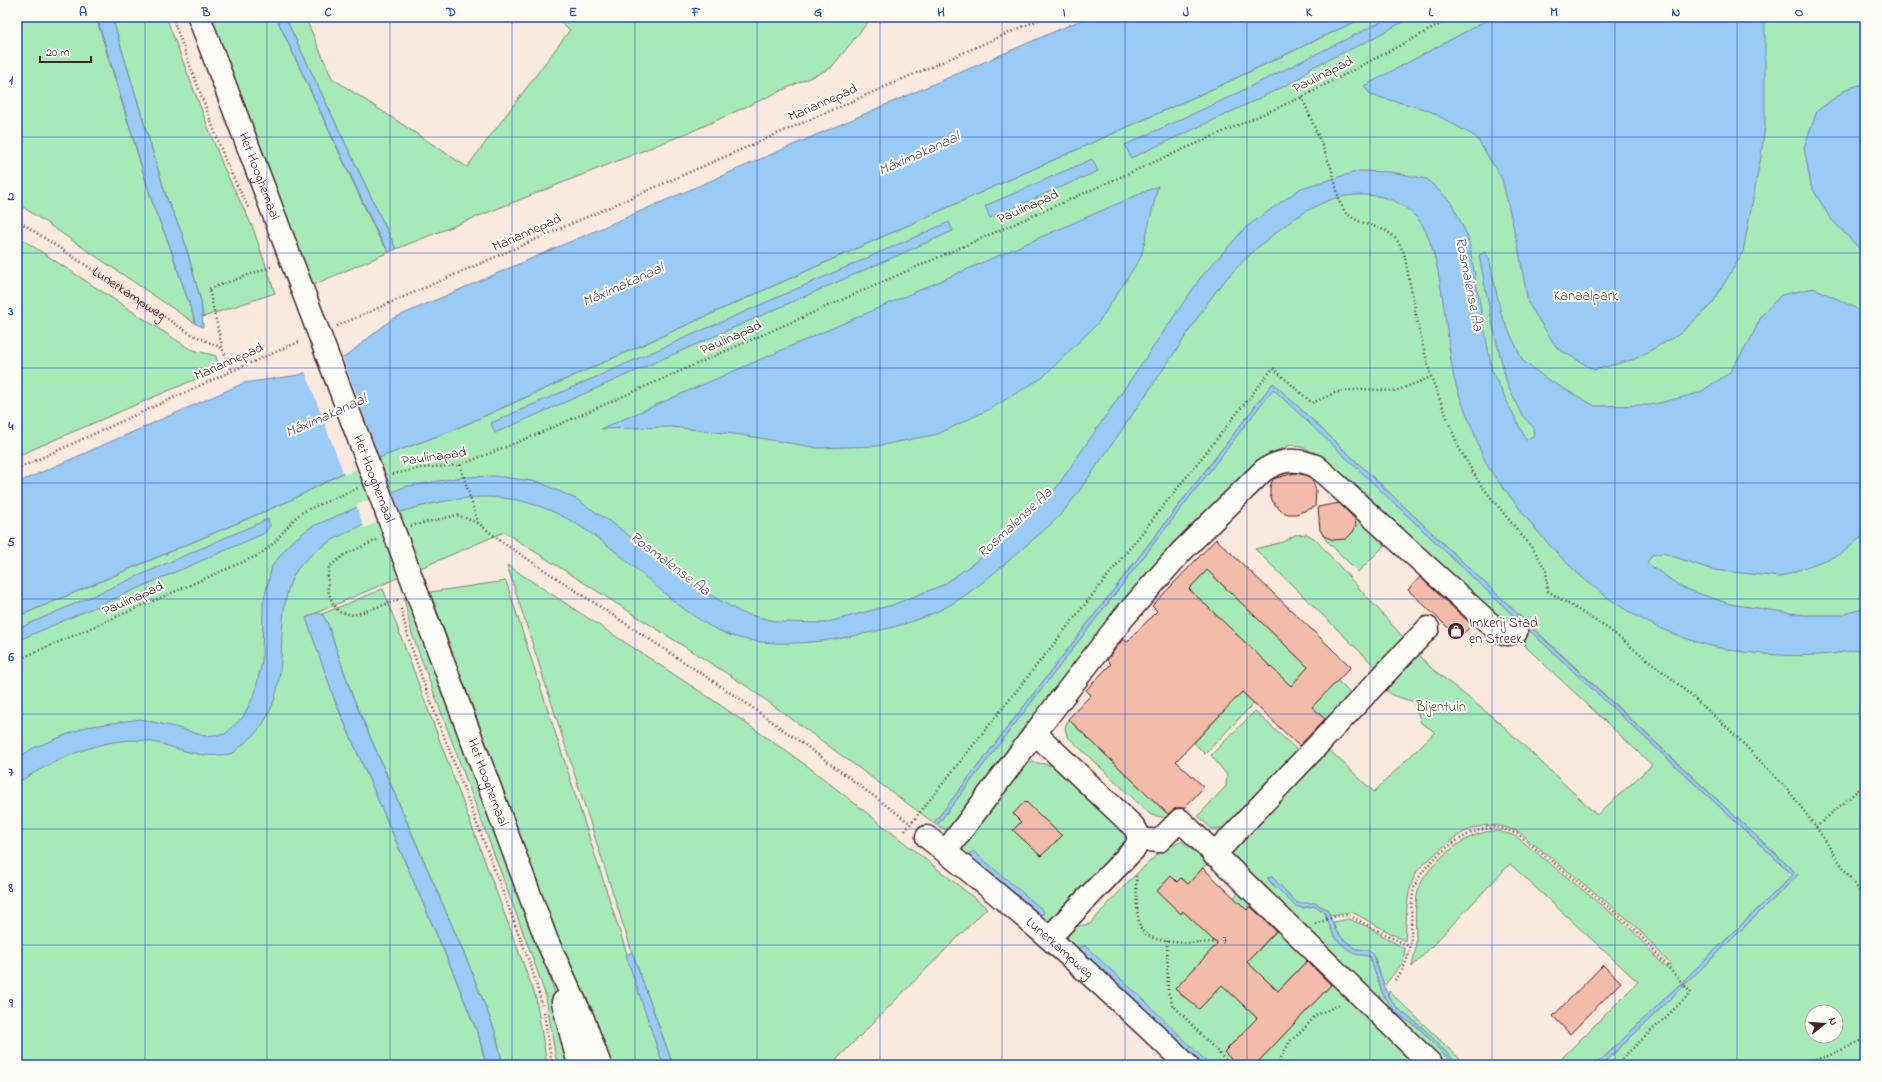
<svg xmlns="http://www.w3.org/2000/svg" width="1882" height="1082" viewBox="0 0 1882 1082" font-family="'Indie Flower',sans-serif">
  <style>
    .green { fill: #a6ebb7; stroke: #788571; fill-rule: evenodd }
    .water { fill: #9acaf6; stroke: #7a86a5 }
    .pier { fill: #fae9df }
    .building { fill: #f3bca8; stroke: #4a1f2b; fill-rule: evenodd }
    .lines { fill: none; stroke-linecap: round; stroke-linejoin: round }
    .minor-casing { stroke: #4a1f2b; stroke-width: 25 }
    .path { stroke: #4a1f2b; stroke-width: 2.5; stroke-dasharray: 1 3; stroke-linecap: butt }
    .minor { stroke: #fdfcf7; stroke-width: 22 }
    .minor-bridge-casing { stroke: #4a1f2b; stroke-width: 25; stroke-linecap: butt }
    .minor-bridge { stroke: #fdfcf7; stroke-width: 22 }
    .grid { fill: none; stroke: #1d4ed8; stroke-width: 1; stroke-opacity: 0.55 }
    .labels { text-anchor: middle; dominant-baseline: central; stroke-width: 4; stroke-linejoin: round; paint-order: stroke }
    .number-label { font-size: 12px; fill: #74464a }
    .street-label { font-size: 14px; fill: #4a1f2b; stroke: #fdfcf7 }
    .park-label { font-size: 14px; fill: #61524e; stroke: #fdfcf7 }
    .poi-label { font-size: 14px; fill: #4a1f2b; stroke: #fdfcf7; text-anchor: start }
    .water-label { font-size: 15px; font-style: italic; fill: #625268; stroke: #fdfcf7 }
    .neatline { fill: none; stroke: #1d4ed8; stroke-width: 1.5 }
    .grid-label { font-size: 13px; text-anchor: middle; font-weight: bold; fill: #1d4ed8 }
  </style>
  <rect width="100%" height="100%" fill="#fae9df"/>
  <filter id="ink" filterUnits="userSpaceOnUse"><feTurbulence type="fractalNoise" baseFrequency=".025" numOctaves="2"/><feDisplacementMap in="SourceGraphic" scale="8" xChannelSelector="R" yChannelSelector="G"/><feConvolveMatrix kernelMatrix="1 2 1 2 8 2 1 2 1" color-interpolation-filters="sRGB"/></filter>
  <g filter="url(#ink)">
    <path class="green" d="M17,17H96L154,208L169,244L196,324L17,203Z
      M112,17H166L223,166L253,228L275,293L203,317L201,301L182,233L167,199Z
      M210,17H276L379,238L389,252L313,285Z
      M285,17H305L332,78L467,167L570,30L552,17H872L831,68L695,130L396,249Z
      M1365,17H1865V1065H1602L1798,875L1518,614L1273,383L934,823L748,687L504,532L307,617L335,701L453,972L479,1037L486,1065H17V617L289,501L341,474L381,457L451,431L1002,183L1217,87ZM1812,1012H1836V1036H1812Z
      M17,236L190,349L216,356L219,369L17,456Z
      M1273,388L1516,618V620L1508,627L1502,626L1356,485L1327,461L1305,448L1291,445L1268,454L1258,463L950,832L937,825Z
      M1343,505L1372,523L1384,546L1358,572L1326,540L1320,529L1327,509Z
      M1307,534L1315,539L1430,667L1500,723L1597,815L1652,765L1526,647L1525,639L1530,631L1793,875L1596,1065H1555L1638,982L1510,864L1412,967C1413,959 1416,951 1416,943C1416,926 1414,908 1418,891C1425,865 1466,832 1493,831C1502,831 1509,834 1517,837L1631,929L1666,968L1670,964L1634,924L1519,832C1483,816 1459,831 1432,857C1427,862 1418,868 1415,875C1405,895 1407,919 1405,941L1352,912L1330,915C1323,901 1310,906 1297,903L1272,877L1267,878L1272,884L1302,908L1314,906L1324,911L1333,934L1354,953L1369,956L1384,997L1396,1012L1420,1029L1454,1065H1440L1230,861L1231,850L1327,748L1374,792L1435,732L1421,723L1414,702L1392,695L1382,687L1389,680L1255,549L1283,542L1295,535Z
      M507,565L713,700L810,768L987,908L831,1065H673L632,952Z
      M1207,570L1330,688L1337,680L1355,698L1329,724L1189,589Z
      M506,581L663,1065H605L430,592Z
      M383,589L536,998L547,1065H503L495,1031L469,965L352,695L327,622L322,614Z
      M406,597L545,964L556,996L574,1065H557L546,997L536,967L412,634L404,598Z
      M1163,617L1254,703L1205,754L1194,743L1224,711L1145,636Z
      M1255,711L1300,753L1237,820L1222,828L1212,829L1198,816L1226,786L1227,775L1211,755Z
      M1068,719L1173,819L1151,815L1067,736L1065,728Z
      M1026,761L1057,766L1131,840L1055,922L1043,923L960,850Z
      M1182,841L1207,863L1188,884L1182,878L1177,882L1171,876L1157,891L1181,913L1183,911L1210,937L1221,925L1225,954L1213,949L1175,989L1184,998L1187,995L1199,1009L1222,985L1257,1018L1224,1052L1233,1061L1229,1065H1193L1067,947L1068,934L1072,927L1090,924L1129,881L1161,851Z
      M1242,889L1419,1065H1255L1334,982L1309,958L1278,991L1247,962L1278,930L1252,905L1232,926L1219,913Z
      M1349,919L1368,927L1405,949L1403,962L1384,986L1375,958L1367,950L1356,949L1343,939L1336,931L1333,922Z
      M1389,991L1466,1065H1458L1423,1028L1399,1010L1388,996Z"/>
    <path class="water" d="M97,17H112L167,199L182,233L201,301L203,327L196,324L169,244L154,208Z
      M276,17H285L396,249L389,252L380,238Z
      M1088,17H1365L1217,87L1002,183L451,431L381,457L341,474L289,501L17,617V483L244,383L299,375L345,357L392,319Z
      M1391,17H1412L1366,42L1310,68L1299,79L1229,113L1131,158L1125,145L1223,100Z
      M1493,17H1765V126L1761,156L1743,252L1712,304L1680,334L1635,359L1594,370L1557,348L1528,303L1519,251L1502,179L1476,137L1428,110L1371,95L1364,86Z
      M1865,84V252L1858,247L1830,218L1811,186L1804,147L1817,111L1848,88Z
      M1092,159L1098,171L990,218L985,206Z
      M1359,171L1391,172L1427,179L1451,202L1468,237L1492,371L1526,440L1534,435L1533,427L1521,414L1507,384L1493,327L1479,255L1485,252L1489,258L1501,314L1523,361L1547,379L1595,406L1651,405L1699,393L1729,373L1749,342L1762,315L1781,295L1814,288L1854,307L1865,317V534L1841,554L1780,577L1713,570L1663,553L1652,555L1647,563L1683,588L1730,604L1804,615H1842L1865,608V648C1831,656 1799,657 1764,654C1660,647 1584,593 1522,512C1510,495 1494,479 1485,461C1479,450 1476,437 1471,425C1465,410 1458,394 1454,378C1446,340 1442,246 1418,219C1410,210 1397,201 1386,198C1372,194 1352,194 1336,198C1297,209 1242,258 1217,290C1205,306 1193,325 1182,342C1153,384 1125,426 1096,467C1086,481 1077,495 1066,508C1056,521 1042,532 1029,543C1007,562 975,591 950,605C916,624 879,631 842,638C805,644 765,647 729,635C704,626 675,603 656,586C599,537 548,490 468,498C421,502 309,533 291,581C272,630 296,693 252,737C250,738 235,752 233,753C229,755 225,754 220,755C194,758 173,745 147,741C105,735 52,761 17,783V759L33,748L86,727L140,719L175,727L205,736L225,734L243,717L255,693L262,661L263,603L272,566L291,542L311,527L404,487L462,477L495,476L539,482L576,499L615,525L693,585L742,613L779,622L824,623L892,605L943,585L997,546L1050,497L1201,277L1246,227L1301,188Z
      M1158,186L1141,257L1098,323L1042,378L990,409L938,434L877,446L818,448L742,435L672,427L601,429Z
      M949,222L953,231L495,433L491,423Z
      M1273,383L1518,614L1516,618L1273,389L937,825L934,823Z
      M268,519L270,526L263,534L17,641V629Z
      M316,613L322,614L327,622L352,695L469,965L495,1031L503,1065H486L479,1037L453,972L335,701L306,618Z
      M1533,629L1798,875L1602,1065H1596L1793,875L1530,631Z
      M973,851L1044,911L1043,914L1040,915L968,855Z
      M1272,877L1297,903H1315L1327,909L1336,931L1343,939L1356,949L1367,950L1372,953L1388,996L1399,1010L1423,1028L1458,1065H1454L1420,1029L1396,1013L1384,997L1369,956L1354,954L1339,942L1333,934L1324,911L1314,906L1302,908L1295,906L1267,878Z
      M1085,946L1145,1001L1210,1065H1204L1080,950L1081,947Z
      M632,952L673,1065H663L626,955Z"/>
    <path class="pier" d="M342,356L380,459L344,475L305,371Z
      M392,490L401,513L364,528L356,505Z"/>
    <path class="building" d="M1295,473L1305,475L1312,479L1316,490L1315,507L1296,514H1288L1281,511L1273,502L1270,495V487L1273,479L1276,478Z
      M1339,503L1355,519L1356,526L1353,532L1346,539L1333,540L1324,536L1320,530L1318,507Z
      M1216,539L1351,667L1312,707L1325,719L1299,746L1242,692L1176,761L1204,787L1184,808H1176L1168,814L1068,719L1091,695L1086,690L1111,664L1107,660L1123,639L1127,642L1157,611L1152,606ZM1207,570L1308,667L1291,686L1189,589Z
      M1420,577L1472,625L1459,638L1408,590Z
      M1025,801L1062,836L1041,856L1013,830L1021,822L1013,814Z
      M1203,868L1247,910L1250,906L1276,931L1247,962L1278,991L1307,961L1331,985L1255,1065H1237L1224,1052L1257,1018L1222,985L1199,1009L1175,989L1217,944L1183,911L1181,914L1157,891L1171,876L1177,882L1181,878L1188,884Z
      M1603,965L1621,982L1570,1034L1553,1016Z"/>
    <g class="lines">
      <defs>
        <g id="minor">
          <path id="s2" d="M199,17L301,286"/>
          <path id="s3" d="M407,566L547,941L583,1019L600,1065"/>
          <path id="s4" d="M927,837C1017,908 1104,985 1187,1065"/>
          <path d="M1138,839L1159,841L1180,820L1432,1065"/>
          <path d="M946,851L1035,733"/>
          <path d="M1214,855L1428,628"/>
          <path d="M1049,938L1135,848C1140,840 1139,833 1133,826L1035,733L1124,617L1181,552L1264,470C1282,459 1296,458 1316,466L1498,631L1507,634L1516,632"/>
          <path d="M563,1002L579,1065"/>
        </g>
      </defs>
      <use href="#minor" class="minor-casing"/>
      <g class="path">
        <path d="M172,17L227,165L249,209"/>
        <path d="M1302,97L1332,170L1340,203L1346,213L1358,221L1387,231L1397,240L1404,253L1419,330L1431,377L1459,448L1480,484L1536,553L1546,571L1548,591L1610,630L1671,678L1729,729L1788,790L1816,827L1865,900"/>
        <path id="s1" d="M17,220L189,333L222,348L232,371"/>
        <path d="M337,326L1045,17"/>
        <path d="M222,347L209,289L273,266"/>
        <path d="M460,465L478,523L502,542L743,701L820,756L911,824"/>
        <path d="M17,469L232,371L301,341"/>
        <path d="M393,474L421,468L460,465L533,436L1302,97L1454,17"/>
        <path d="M411,526L457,515L478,523"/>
        <path d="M377,540L346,554L329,567C326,587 327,596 339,612L354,615L398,600"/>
        <path d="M401,609L408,637L423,681L532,969L542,1005"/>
        <path d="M17,660L259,555L274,543L295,518L304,511L358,488"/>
        <path d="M1816,827L1865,784"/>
        <path d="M905,831L1273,368L1312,403L1337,392L1362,389L1396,391L1431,377"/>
        <path d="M1136,876C1137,889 1135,919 1142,930C1154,947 1200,942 1219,942"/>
        <path d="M1315,924L1336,916L1348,915L1410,947"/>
        <path d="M1167,941L1168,992L1173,1005L1230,1065"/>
        <path d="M1395,980C1399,975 1404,968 1406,962C1415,939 1408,913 1414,889C1421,863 1464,829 1492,828C1501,827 1509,831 1518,834L1633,927L1691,993L1615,1065"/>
        <path d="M544,1012L552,1065"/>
        <path d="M1277,1065L1290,1041L1301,1032L1316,1015L1341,1004"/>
        <path d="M1788,1065L1826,1057L1865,1039"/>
      </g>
      <use href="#minor" class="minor"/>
      <defs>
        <g id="minor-bridge">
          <path id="s5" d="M301,286L407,566"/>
        </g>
      </defs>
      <use href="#minor-bridge" class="minor-bridge-casing"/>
      <use href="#minor-bridge" class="minor-bridge"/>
    </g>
  </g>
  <path class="grid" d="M145,17V1065M267,17V1065M390,17V1065M512,17V1065M635,17V1065M757,17V1065M880,17V1065M1002,17V1065M1125,17V1065M1247,17V1065M1370,17V1065M1492,17V1065M1615,17V1065M1737,17V1065M17,137H1865M17,253H1865M17,368H1865M17,483H1865M17,599H1865M17,714H1865M17,829H1865M17,945H1865"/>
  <defs>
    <symbol id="shop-disc" viewBox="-11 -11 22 22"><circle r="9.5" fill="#4a1f2b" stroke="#fdfcf7"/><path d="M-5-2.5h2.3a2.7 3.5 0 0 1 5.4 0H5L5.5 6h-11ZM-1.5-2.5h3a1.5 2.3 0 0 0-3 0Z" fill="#fff"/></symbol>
  </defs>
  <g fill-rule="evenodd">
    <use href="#shop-disc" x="1446" y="621" width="20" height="20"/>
  </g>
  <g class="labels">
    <g class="number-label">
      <text x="1225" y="941">7</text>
    </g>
    <g class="street-label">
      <text transform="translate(1323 75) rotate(-27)">Paulinapad</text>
      <text transform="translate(823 103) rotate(-24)">Mariannepad</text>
      <text stroke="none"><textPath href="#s2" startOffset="170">Het Hooghemaal</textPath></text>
      <text transform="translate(1028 207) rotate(-24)">Paulinapad</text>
      <text transform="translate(527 233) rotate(-24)">Mariannepad</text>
      <text stroke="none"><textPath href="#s1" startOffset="134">Lunerkampweg</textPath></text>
      <text transform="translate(731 338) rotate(-24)">Paulinapad</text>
      <text transform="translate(229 362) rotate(-24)">Mariannepad</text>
      <text transform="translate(434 457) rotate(-8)">Paulinapad</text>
      <text stroke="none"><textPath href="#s5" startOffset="206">Het Hooghemaal</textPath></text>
      <text transform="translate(133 599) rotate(-24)">Paulinapad</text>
      <text stroke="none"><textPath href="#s3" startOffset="231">Het Hooghemaal</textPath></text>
      <text stroke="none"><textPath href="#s4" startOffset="173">Lunerkampweg</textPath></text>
    </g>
    <g class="park-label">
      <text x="1586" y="296">Kanaalpark</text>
      <text x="1441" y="707">Bijentuin</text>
    </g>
    <g class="poi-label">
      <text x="1469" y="623">Imkerij Stad<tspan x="1469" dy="16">en Streek</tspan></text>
    </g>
    <g class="water-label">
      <text transform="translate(919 154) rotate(-24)">Máximakanaal</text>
      <text transform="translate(1469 284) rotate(79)">Rosmalense Aa</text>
      <text transform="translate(623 285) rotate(-24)">Máximakanaal</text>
      <text transform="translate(326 416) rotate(-24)">Máximakanaal</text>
      <text transform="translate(1015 523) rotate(-43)">Rosmalense Aa</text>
      <text transform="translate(670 564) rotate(37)">Rosmalense Aa</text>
    </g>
  </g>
  <rect width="1882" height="1082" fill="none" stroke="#fdfcf7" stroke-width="44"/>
  <g transform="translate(1824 1024) rotate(73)"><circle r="19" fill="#fdfcf7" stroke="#b5a4a5"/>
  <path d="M0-3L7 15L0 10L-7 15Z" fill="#4a1f2b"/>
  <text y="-6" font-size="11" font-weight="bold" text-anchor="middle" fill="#4a1f2b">N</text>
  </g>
  <path d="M40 56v6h51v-6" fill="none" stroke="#4a1f2b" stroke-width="2"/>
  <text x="46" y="56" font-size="12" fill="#4a1f2b" stroke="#fdfcf7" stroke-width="3" paint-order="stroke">20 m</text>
  <rect x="22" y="22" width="1838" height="1038" class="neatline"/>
  <g class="grid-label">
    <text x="83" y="16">A</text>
    <text x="206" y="16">B</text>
    <text x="328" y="16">C</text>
    <text x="451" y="16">D</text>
    <text x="573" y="16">E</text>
    <text x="696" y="16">F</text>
    <text x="818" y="16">G</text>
    <text x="941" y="16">H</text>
    <text x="1064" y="16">I</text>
    <text x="1186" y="16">J</text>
    <text x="1309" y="16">K</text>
    <text x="1431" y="16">L</text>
    <text x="1554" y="16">M</text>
    <text x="1676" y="16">N</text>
    <text x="1799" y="16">O</text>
    <text x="11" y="84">1</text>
    <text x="11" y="200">2</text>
    <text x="11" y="315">3</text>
    <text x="11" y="430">4</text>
    <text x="11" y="546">5</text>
    <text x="11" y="661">6</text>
    <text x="11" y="776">7</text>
    <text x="11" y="892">8</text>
    <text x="11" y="1007">9</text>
  </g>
</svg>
